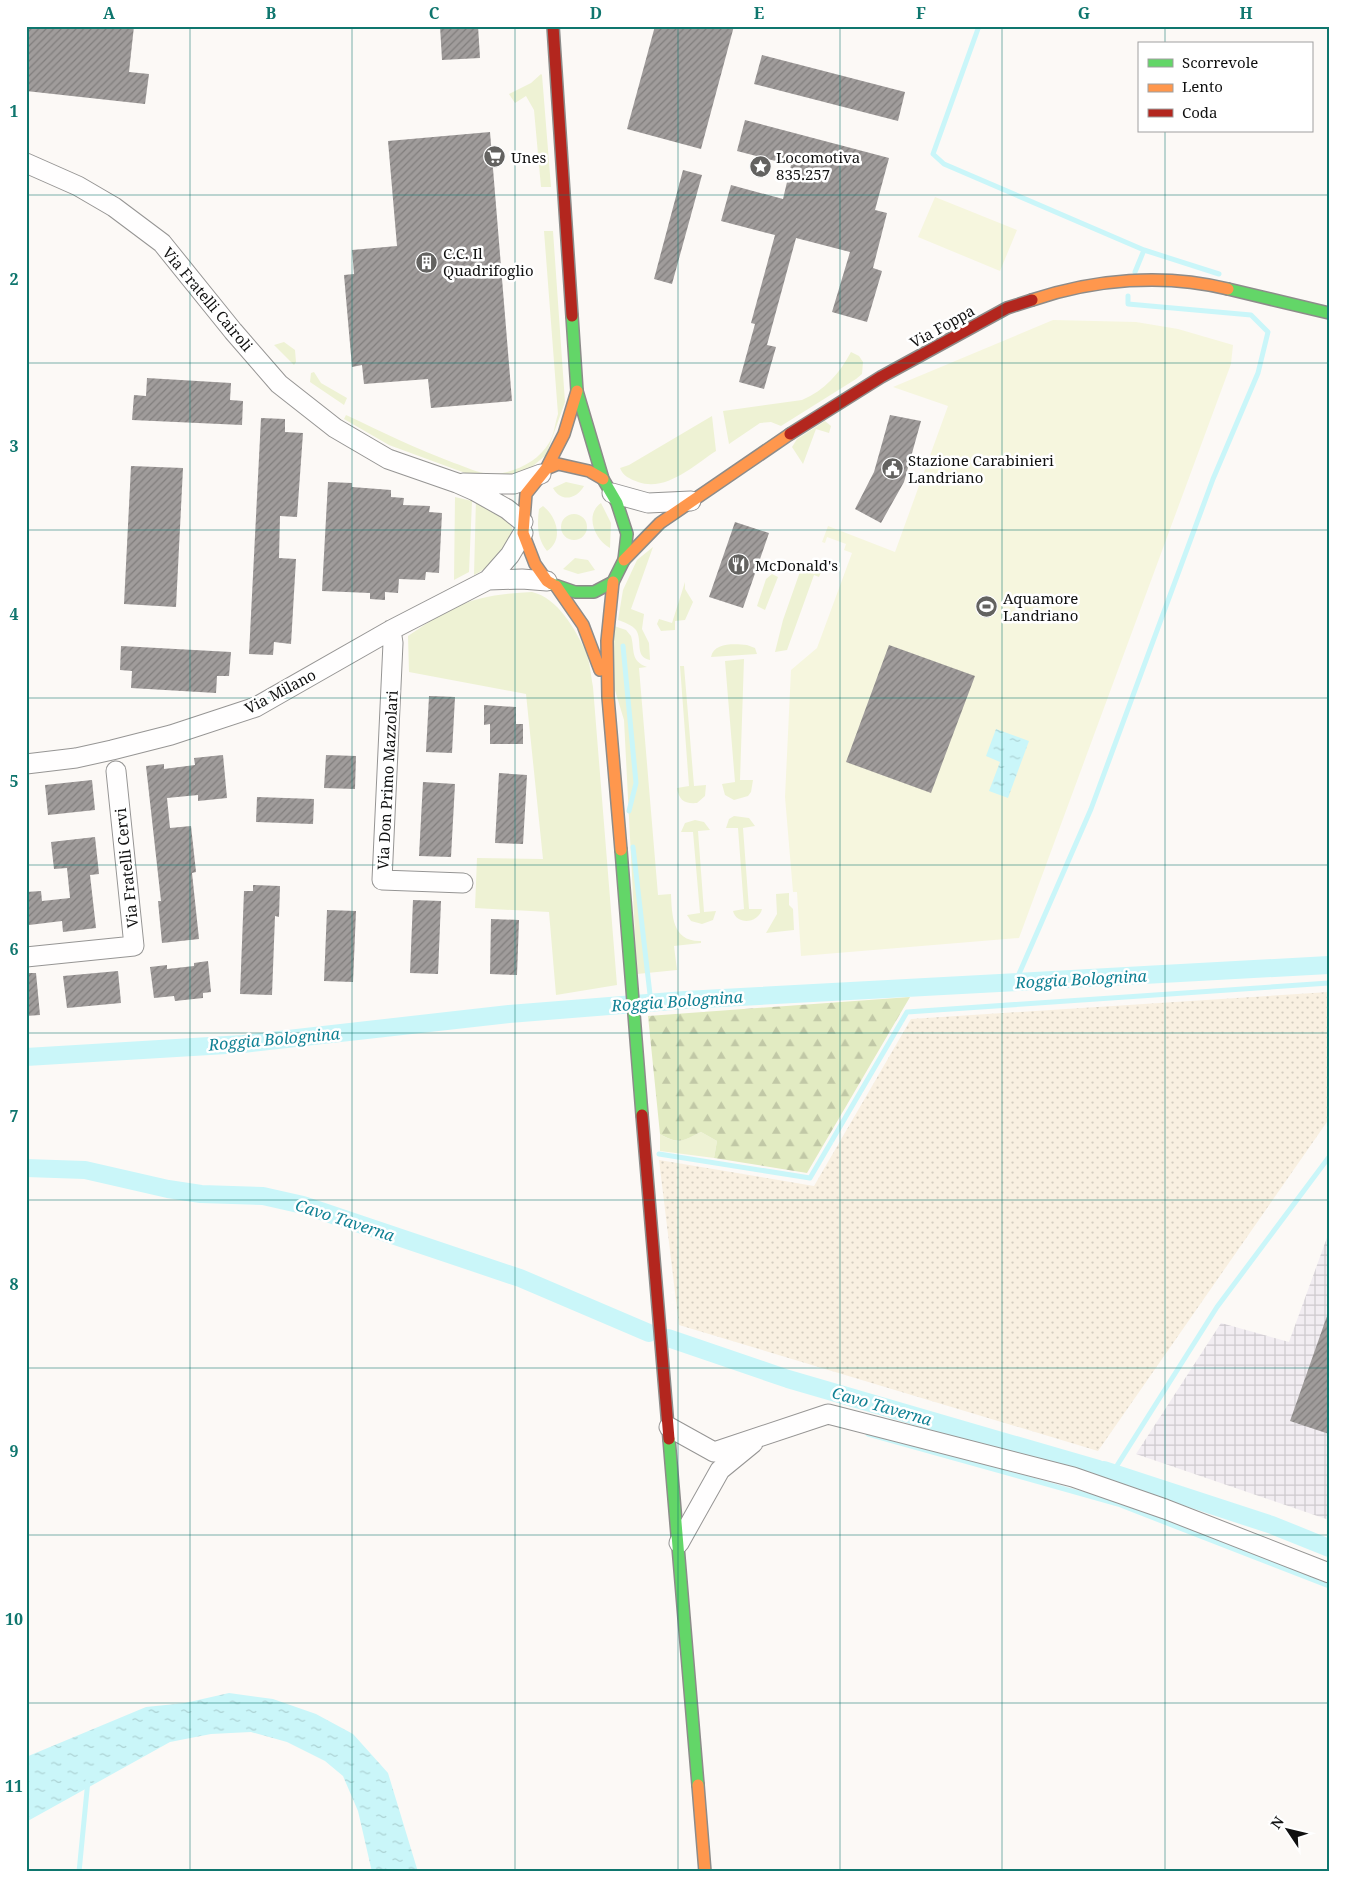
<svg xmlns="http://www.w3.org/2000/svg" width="1355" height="1898" viewBox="0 0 1355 1898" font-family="'Noto Serif',serif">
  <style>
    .industrial { fill: url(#industrial-grid) }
    .farmland { fill: url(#farmland-dots) }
    .grass { fill: #eef2d4 }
    .forest { fill: url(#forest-firs) }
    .pitch { fill: #f6f6de }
    .water { fill: url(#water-ripples) }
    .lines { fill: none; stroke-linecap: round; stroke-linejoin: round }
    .stream { stroke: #caf6f9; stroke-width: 5 }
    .canal { stroke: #caf6f9; stroke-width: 18 }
    .building { fill: url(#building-hatch) }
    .street-casing { stroke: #969594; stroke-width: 21 }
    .fast-casing { stroke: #8d8c8a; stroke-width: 14 }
    .slow-casing { stroke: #8d8c8a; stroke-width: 14 }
    .jam-casing { stroke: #8d8c8a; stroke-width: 14 }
    .street { stroke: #fffefe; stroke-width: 19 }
    .fast { stroke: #63d668; stroke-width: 11 }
    .slow { stroke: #ff974d; stroke-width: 11 }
    .jam { stroke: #b3261e; stroke-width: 11 }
    .grid { fill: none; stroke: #0f766e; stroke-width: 1; stroke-opacity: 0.55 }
    .labels { text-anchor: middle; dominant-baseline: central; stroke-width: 5; stroke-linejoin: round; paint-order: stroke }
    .poi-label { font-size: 15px; fill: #101010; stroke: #fff; text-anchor: start }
    .street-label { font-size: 15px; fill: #101010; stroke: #fff }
    .water-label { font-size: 16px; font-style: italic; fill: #108194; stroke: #fff }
    .neatline { fill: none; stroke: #0f766e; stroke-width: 2 }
    .grid-label { font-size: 16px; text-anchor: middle; font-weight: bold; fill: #0f766e }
  </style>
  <defs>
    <pattern id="industrial-grid" width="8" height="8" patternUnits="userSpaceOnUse" patternTransform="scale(1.25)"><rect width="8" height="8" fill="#f2edf2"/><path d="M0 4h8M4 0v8" fill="none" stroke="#cecace"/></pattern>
    <pattern id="farmland-dots" width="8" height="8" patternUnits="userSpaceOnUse" patternTransform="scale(1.25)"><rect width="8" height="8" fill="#f9f0e1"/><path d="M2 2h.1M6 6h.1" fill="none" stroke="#d4cdc0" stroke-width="1.8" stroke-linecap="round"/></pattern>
    <pattern id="forest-firs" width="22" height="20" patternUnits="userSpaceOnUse" patternTransform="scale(1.25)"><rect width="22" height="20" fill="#e2ebc2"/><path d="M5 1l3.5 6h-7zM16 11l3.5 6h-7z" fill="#c1c8a6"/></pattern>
    <pattern id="water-ripples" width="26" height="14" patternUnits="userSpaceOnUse" patternTransform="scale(1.25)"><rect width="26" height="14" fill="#caf6f9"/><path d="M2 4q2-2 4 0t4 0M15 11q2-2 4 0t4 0" fill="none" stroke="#acd2d4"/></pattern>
    <pattern id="building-hatch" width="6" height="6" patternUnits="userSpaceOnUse" patternTransform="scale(1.25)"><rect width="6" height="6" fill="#a09c9b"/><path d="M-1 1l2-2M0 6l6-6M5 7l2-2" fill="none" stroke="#817e7d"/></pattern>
  </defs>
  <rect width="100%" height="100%" fill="#fcf9f6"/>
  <path class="industrial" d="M1329,1232V1520L1136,1454L1221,1323L1289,1342Z"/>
  <path class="farmland" d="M1329,992V1119L1098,1451L679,1325L659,1160L814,1186L911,1019Z"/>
  <path class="grass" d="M541,74L542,75L551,187H541L534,110L526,96L515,103L509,94L531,83Z
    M544,231H553L565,402L546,455L520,477H476L389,445L344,419L346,415C382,432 417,449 454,463C466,467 478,473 490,474C512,474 537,463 549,443C554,436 555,423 558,414Z
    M284,342L295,350L296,362L294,365L274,345Z
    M851,352L859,356L863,362L862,374L856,379L781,426L771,422L760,423L729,444L723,411L802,400C825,390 839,374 851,352Z
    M314,372L321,383L347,398L344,405L310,382L311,373Z
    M712,416L716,451C694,465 667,492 638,482C630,479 623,476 620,468L629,465Z
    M825,421L831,426L829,433L816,429L803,464L792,447L797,439Z
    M566,482L584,486C577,499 561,503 553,488Z
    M455,497L472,501L469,572L454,580Z
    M476,498C486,504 503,511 509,520C523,541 490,567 474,575Z
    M601,503L611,523L610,548C595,540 584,515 601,503Z
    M543,506C557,517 564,540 547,551C537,539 537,524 539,509Z
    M561 527a13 13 0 1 1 26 0a13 13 0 1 1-26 0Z
    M653,547L631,609L644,614L642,629L649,643L650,660C634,657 643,641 636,630C632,625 624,622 618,620L623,590L637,560Z
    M575,558L588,560L595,570L578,574L563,569Z
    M809,562L823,567L819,577L814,575L787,650L775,652L783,620L802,566Z
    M772,574L778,577L765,610L757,606L766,579Z
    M685,582V589L693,602L685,620L675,621V630L661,631L657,624L659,619L672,623Z
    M532,592C558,598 575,629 586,652C590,662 591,676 593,687L617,985L556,995L549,912L475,908L477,858L543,859L526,694L409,672L408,636C422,627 436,616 451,609C475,597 505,593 532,592Z
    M614,626L626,630L631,636C635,650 630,661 647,667L639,668L658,895L671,894C672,915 672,942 701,941V943L674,946L677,970L637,974L624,720L614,687Z
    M747,645L755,648L757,654L711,657C714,642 735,644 747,645Z
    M744,659L740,780H753L751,792L748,796L734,800L725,795L722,784L735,782L725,661Z
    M680,666H684L694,786L706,785L705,796L697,803C684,804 679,800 677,788L689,786Z
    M734,816L749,818L755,826L743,828L749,909H762C759,923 737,926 733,911L744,909L738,828H726L729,819Z
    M695,820L704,822L710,830L698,831L704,912L716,911L713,920L702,924L691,921L687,915L700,913L693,832H681L685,823Z
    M789,893V905L793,909L794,930L766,933L777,914L776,894Z
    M701,1132L717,1141L714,1158L660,1151V1134C678,1145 683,1141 701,1132Z"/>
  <path class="forest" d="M910,997L807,1173L714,1158L717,1141L701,1132C683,1141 679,1145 660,1134L648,1016Z"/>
  <path class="pitch" d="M935,197L1017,230L1000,271L918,237Z
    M1053,320L1136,322L1178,329L1233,345L1231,364L1019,938L801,956L797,892H793L785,797L791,670L817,648L852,553L844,550L846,544L827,537L825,543L822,542L828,526L895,552L948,406L893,387Z"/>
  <path class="water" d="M996,729L1029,741L1008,798L989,791L1000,762L986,756Z
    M229,1693L273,1699L316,1714L353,1734L388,1773L418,1872H372L358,1811L343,1776L325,1761L287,1742L251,1732L211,1734L170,1742L26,1822V1757L146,1707L185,1703Z"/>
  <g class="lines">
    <path class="stream" d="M979,26L933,154L944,164L1144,250L1219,274
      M1135,272L1144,250
      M623,646L636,783L629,811
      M633,847L651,1003
      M1015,983L1091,809L1213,479L1258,373L1268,332L1251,315L1128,304V296
      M659,1154L810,1178L907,1012L1329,983
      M868,1434L1118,1504L1329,1586
      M1106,1483L1217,1307L1329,1157
      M79,1872L88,1780"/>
    <path class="canal" d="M26,1057L243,1044L509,1014L685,1000L1329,965
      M26,1168L85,1170L168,1189L201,1194L263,1196L303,1205L520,1278L649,1333
      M668,1338L788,1379L1098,1469
      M1104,1470L1272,1525L1329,1548"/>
  </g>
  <path class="building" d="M26,26H134L129,72L149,74L145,104L26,91Z
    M440,26H478L480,58L442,60Z
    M655,26H734L701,149L627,129Z
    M762,55L905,92L898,121L754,84Z
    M745,120L889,158L875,210L887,213L873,268L882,271L867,322L832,312L850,252L796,238L767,345L776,347L764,389L739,382L755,324L751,323L775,235L721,221L731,185L783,199L791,165L737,151Z
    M490,132L512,401L431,408L428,379L364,384L362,365L352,367L344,275L354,274L352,250L397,246L388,141Z
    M683,170L702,175L672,284L654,279Z
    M147,378L231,383L230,400L243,401L242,425L132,420L134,395L146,396Z
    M890,415L921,421L904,482L881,523L855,509L874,472Z
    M261,418L285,419V432L303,433L297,517L280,516L279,558L296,559L291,644L274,642L273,655L249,654Z
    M131,466L183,468L176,607L124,604Z
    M328,482L352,483V487L391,490V497L404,498L403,505L430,506L429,512L442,513L439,573L426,572L425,580L399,579L398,593L385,592V600L370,599V593L322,591Z
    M735,522L769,533L743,608L709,597Z
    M889,645L975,676L931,793L846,762Z
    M121,646L231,652L229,676H217L216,693L131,688L132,671L120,670Z
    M429,696L455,697L452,753L426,752Z
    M484,705L516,707V724H523V744H490V724L484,725Z
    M223,755L227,798L198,801V795L167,798L170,828L191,826L196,872L192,873L199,939L162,943L158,901H161L146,766L164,764V769L195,765L194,758Z
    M326,755L356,756L355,789L324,788Z
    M499,773L527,775L523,844L495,843Z
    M92,780L95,810L48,815L45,785Z
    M423,782L455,784L451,857L419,856Z
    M257,797L314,799L313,824L256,822Z
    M95,837L99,874L90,875L96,928L63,932L62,921L29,925L26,892L41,891L42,901L70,898L67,868L54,869L51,842Z
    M253,885L280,886L279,917L275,916L272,995L240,994L244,891H253Z
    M413,900L441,901L438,974L410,973Z
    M327,910L356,911L353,982L324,981Z
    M491,919L519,920L517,975L490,974Z
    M208,961L211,992L203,993V998L175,1001L174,996L154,998L150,967L167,965V969L194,966V963Z
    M118,971L121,1003L67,1008L63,976Z
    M26,973H36L40,1015L26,1016Z
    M1327,1316H1329V1434L1290,1421Z"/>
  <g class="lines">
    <defs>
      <path id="street" d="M26,163L78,186L114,207L162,243L233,331L279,384L335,428L388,459L457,483L475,491L507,509L523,522
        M463,483L514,484L541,474
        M612,493L648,503L691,501
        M488,580L522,579L547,581
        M391,630L393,643L382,880L463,883
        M26,764L76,758L112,750L171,735L256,707L391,630L488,580L510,555L523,533
        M26,957L134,946L116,771
        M669,1427L714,1452L828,1414L1073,1477L1165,1509L1329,1573
        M679,1543L720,1470L753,1443"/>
      <path id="fast" d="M1228,289L1329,313
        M552,584L575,592H594L613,582L624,560L627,534L617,503L603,479L577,391L572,316
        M621,850L642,1115
        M669,1439L698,1785"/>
      <path id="slow" d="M1032,300C1094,279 1164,273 1228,289
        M546,469L564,434L577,391
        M624,560L660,523L790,434
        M613,582L607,641L608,697L621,850
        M552,584L547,581L535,564L523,533L526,494L546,469L558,464L589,471L603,479
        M556,586L583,625L600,670
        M698,1785L705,1872"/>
      <path id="jam" d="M553,26L572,316
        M790,434L881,377L1007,308L1032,300
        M642,1115L669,1439"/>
    </defs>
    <use href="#street" class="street-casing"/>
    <use href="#fast" class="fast-casing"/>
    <use href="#slow" class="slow-casing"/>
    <use href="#jam" class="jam-casing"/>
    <use href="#street" class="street"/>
    <use href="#fast" class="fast"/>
    <use href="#slow" class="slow"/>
    <use href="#jam" class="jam"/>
  </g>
  <path class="grid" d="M190,26V1872M352,26V1872M515,26V1872M678,26V1872M840,26V1872M1002,26V1872M1165,26V44M1165,131V1872M26,195H1329M26,363H1329M26,530H1329M26,698H1329M26,865H1329M26,1033H1329M26,1200H1329M26,1368H1329M26,1535H1329M26,1703H1329"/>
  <defs>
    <symbol id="supermarket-disc" viewBox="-11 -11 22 22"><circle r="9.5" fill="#636260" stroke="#fff"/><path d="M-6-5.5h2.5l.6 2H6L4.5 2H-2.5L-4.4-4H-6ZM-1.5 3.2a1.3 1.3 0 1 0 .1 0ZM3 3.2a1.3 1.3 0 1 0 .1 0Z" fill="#fff"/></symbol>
    <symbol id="sight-disc" viewBox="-11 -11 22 22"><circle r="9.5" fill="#636260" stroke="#fff"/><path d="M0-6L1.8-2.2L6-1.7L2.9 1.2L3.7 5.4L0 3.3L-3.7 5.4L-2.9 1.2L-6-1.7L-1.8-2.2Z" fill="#fff"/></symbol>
    <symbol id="building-disc" viewBox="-11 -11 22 22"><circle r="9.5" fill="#636260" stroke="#fff"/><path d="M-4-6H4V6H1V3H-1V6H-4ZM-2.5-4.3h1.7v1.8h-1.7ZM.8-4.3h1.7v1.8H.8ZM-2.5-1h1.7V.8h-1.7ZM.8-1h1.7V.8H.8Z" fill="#fff"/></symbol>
    <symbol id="civic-disc" viewBox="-11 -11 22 22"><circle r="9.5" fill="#636260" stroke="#fff"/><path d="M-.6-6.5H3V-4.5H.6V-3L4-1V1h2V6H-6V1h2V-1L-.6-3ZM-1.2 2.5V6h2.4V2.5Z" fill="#fff"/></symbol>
    <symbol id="restaurant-disc" viewBox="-11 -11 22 22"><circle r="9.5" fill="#636260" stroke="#fff"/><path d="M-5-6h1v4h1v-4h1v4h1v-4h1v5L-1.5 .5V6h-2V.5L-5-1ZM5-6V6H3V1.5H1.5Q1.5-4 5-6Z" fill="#fff"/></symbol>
    <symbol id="stadium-disc" viewBox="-11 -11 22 22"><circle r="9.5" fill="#636260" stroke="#fff"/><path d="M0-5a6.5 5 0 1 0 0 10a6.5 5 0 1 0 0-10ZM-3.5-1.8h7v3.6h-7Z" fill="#fff"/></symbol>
  </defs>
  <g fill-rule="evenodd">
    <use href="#supermarket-disc" x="482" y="144" width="25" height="25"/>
    <use href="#sight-disc" x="748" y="154" width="25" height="25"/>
    <use href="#building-disc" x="414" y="250" width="25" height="25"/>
    <use href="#civic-disc" x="880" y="456" width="25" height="25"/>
    <use href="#restaurant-disc" x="726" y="552" width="25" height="25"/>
    <use href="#stadium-disc" x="974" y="594" width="25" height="25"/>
  </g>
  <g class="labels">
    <g class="poi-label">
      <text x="511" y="157">Unes</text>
      <text x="776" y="157">Locomotiva<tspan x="776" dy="17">835.257</tspan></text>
      <text x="443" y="253">C.C. Il<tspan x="443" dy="17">Quadrifoglio</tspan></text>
      <text x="908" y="460">Stazione Carabinieri<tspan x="908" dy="17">Landriano</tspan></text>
      <text x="755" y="565">McDonald's</text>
      <text x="1003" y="598">Aquamore<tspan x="1003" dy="17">Landriano</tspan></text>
    </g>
    <g class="street-label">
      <text transform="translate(208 299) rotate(50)">Via Fratelli Cairoli</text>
      <text transform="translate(942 326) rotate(-29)">Via Foppa</text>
      <text transform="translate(280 691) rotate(-28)">Via Milano</text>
      <text transform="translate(387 780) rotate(-87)">Via Don Primo Mazzolari</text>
      <text transform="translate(126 868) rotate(-96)">Via Fratelli Cervi</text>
    </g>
    <g class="water-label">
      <text transform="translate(1081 979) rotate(-3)">Roggia Bolognina</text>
      <text transform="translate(677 1001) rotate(-4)">Roggia Bolognina</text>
      <text transform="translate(274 1039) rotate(-5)">Roggia Bolognina</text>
      <text transform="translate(345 1220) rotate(18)">Cavo Taverna</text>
      <text transform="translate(882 1406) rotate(16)">Cavo Taverna</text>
    </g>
  </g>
  <rect width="1355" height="1898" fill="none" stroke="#ffffff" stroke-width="55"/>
  <rect x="1138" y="42" width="175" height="90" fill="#ffffff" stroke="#9f9f9f"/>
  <rect x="1148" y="59" width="25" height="8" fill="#63d668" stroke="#9f9f9f"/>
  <text x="1182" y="68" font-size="15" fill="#101010">Scorrevole</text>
  <rect x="1148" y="84" width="25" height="8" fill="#ff974d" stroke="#9f9f9f"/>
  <text x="1182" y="92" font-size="15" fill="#101010">Lento</text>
  <rect x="1148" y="109" width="25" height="8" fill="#b3261e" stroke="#9f9f9f"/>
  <text x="1182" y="118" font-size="15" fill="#101010">Coda</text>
  <g transform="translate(1288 1830) rotate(305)" stroke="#ffffff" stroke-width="4" paint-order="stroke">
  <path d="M0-4L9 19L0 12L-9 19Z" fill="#101010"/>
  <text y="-8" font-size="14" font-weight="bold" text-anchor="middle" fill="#101010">N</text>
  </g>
  <rect x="28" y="28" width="1300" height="1842" class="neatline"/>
  <g class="grid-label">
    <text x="109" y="19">A</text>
    <text x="271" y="19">B</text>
    <text x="434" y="19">C</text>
    <text x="596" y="19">D</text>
    <text x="759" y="19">E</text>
    <text x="921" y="19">F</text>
    <text x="1084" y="19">G</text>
    <text x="1246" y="19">H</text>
    <text x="14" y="117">1</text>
    <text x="14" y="285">2</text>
    <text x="14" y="452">3</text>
    <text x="14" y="620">4</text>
    <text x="14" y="787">5</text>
    <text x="14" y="955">6</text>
    <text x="14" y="1122">7</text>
    <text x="14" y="1290">8</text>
    <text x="14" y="1457">9</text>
    <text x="14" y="1625">10</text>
    <text x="14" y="1792">11</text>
  </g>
</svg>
